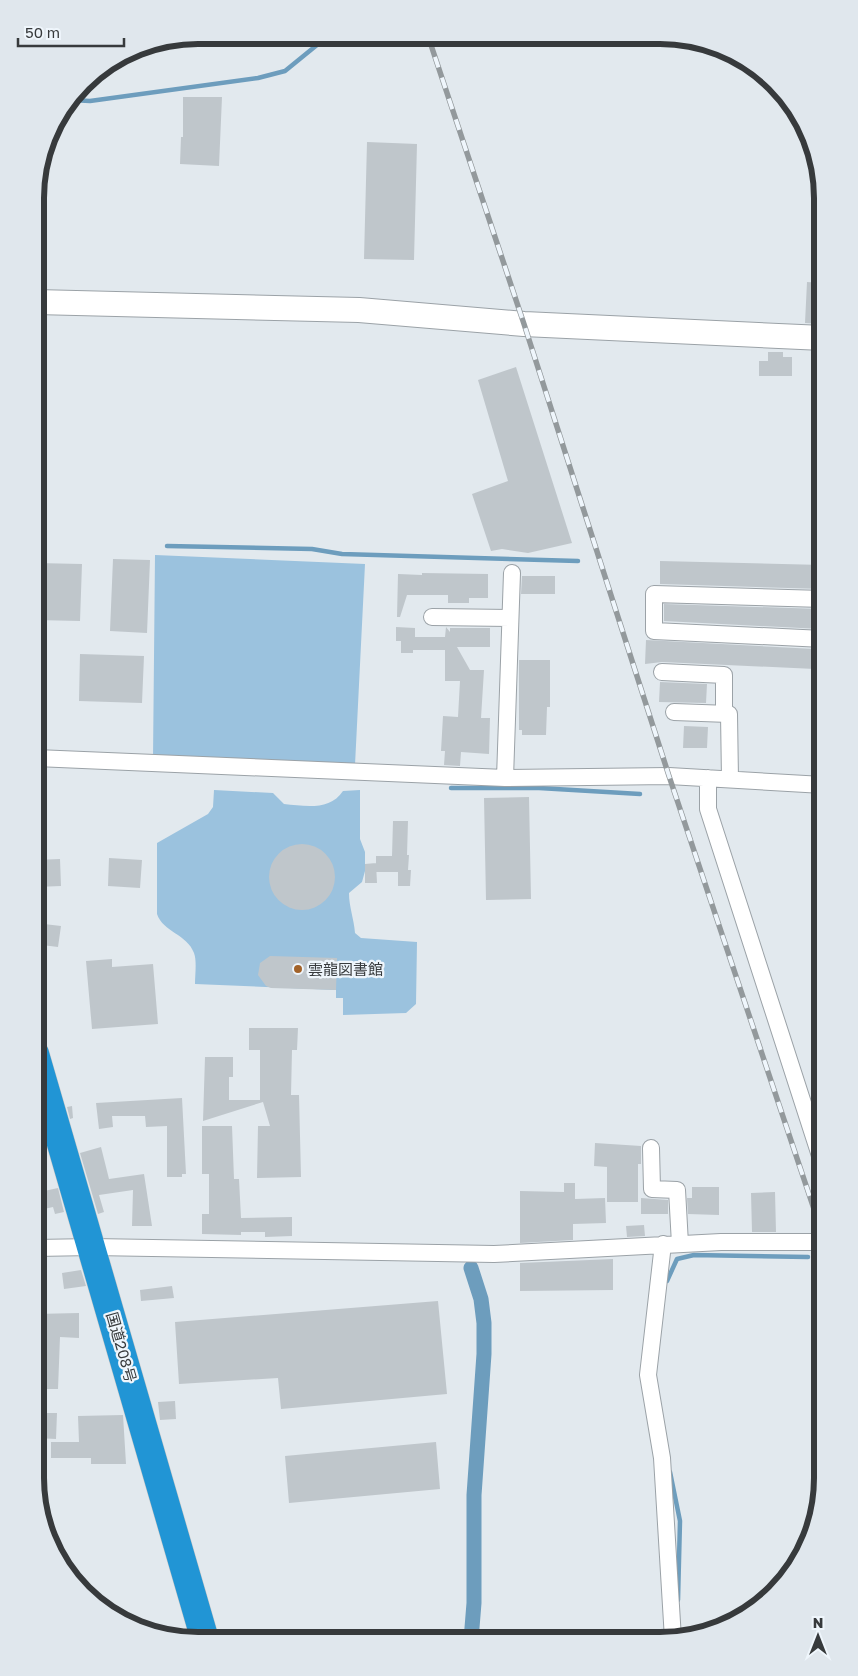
<svg xmlns="http://www.w3.org/2000/svg" width="858" height="1676" viewBox="0 0 858 1676" font-family="'Golos Text','Noto Sans JP',sans-serif">
  <style>
    .green { fill: #9bc2de }
    .lines { fill: none; stroke-linecap: round; stroke-linejoin: round }
    .stream { stroke: #6d9dbd; stroke-width: 4.5 }
    .canal { stroke: #6d9dbd; stroke-width: 15 }
    .building { fill: #bfc6cb }
    .street-casing { stroke: #9ba2a7; stroke-width: 18 }
    .secondary-casing { stroke: #9ba2a7; stroke-width: 26 }
    .highway-casing { stroke: #c3c4c4; stroke-width: 29 }
    .street { stroke: #fff; stroke-width: 16 }
    .secondary { stroke: #fff; stroke-width: 24 }
    .highway { stroke: #2195d5; stroke-width: 28 }
    .rail-casing { stroke: #93999c; stroke-width: 5.5 }
    .rail { stroke: #eff6fc; stroke-width: 4; stroke-dasharray: 11; stroke-linecap: butt }
    .poi-dot { fill: #a2632a; stroke: #eff6fc; stroke-width: 2 }
    .labels { text-anchor: middle; dominant-baseline: central; stroke-width: 4.5; stroke-linejoin: round; paint-order: stroke }
    .poi-label { font-size: 15px; fill: #373a3c; stroke: #eff6fc; text-anchor: start }
    .street-label { font-size: 15px; fill: #373a3c; stroke: #eff6fc }
    .rim { fill: none; stroke: #373a3c; stroke-width: 6 }
  </style>
  <rect width="100%" height="100%" fill="#e2e9ee"/>
  <path class="green" d="M155,555L365,564L355,765L153,758Z
    M214,790L273,793L284,804C305,806 330,811 343,791L360,790V839L365,852V871L362,882L349,893C349,907 354,919 355,933L361,938L417,942L416,1004L406,1013L343,1015V998H336V990L195,984C195,975 197,961 194,953C187,934 163,932 157,914V843L208,814L213,807Z"/>
  <g class="lines">
    <path class="stream" d="M71,100L90,101L258,78L285,71L328,36
      M167,546L312,549L342,554L578,561
      M451,788H539L640,794
      M667,1281L677,1259L694,1255L808,1257
      M670,1472L680,1521L678,1600"/>
    <path class="canal" d="M471,1640L474,1603V1495L484,1354V1323L481,1299L471,1268"/>
  </g>
  <path class="building" d="M183,97H222L219,166L180,164L181,137H183Z
    M367,142L417,144L414,260L364,259Z
    M807,282L823,283V324L805,323Z
    M768,352H783V357H792V376H759V361H768Z
    M516,367L572,543L528,553L502,549L491,551L472,494L508,481L478,380Z
    M113,559L150,560L147,633L110,631Z
    M660,561L823,565V589L660,584Z
    M36,563L82,564L80,621L36,620Z
    M422,573L488,574V598H469V603H448V595H407L400,617H397L398,574L422,575Z
    M522,576H555V594H521Z
    M664,604L821,609L820,629L664,621Z
    M396,627L415,628V637H445L446,627L450,632V628H490V647H457L470,670H484L481,718H490L489,754L461,752L460,766L444,765L445,751H441L443,716L458,717L460,681H445V650H413V653H401V641H396Z
    M646,640L815,649V669L662,662L645,664Z
    M80,654L144,656L142,703L79,701Z
    M519,660H550V707H547L546,735H522V730H519Z
    M660,682L707,684L706,703L659,702Z
    M684,726L708,727L707,748H683Z
    M529,797L531,899L486,900L484,798Z
    M393,821H408L407,855H409L408,870H411L410,886H398V872H376V856H392Z
    M269 877a33 33 0 1 1 66 0a33 33 0 1 1-66 0Z
    M109,858L142,860L140,888L108,886Z
    M60,859L61,886L36,887V860Z
    M376,863L377,883H365V864Z
    M44,924L61,926L58,947L42,945Z
    M270,956L337,958L336,990L271,988L266,986L258,975L260,963Z
    M112,959V967L153,964L158,1024L92,1029L86,961Z
    M249,1028H298L297,1050H292L291,1095H299L301,1177L257,1178L258,1126H270L263,1102L203,1121L205,1057H233V1077H229V1100H260V1050H249Z
    M182,1098L186,1174H182V1177H167V1126L146,1127L145,1116H112L113,1127L99,1129L96,1103Z
    M72,1106L73,1118L70,1119L67,1107Z
    M202,1126H232L234,1179H239L241,1218L292,1217V1236L265,1237V1232H241V1235L202,1234V1214H209V1174H202Z
    M595,1143L641,1146V1164H638V1202H607V1167L594,1166Z
    M101,1147L109,1179L144,1174L152,1226H132L133,1190L99,1195L104,1212L98,1214L80,1153Z
    M564,1183H575V1199L605,1198L606,1223L573,1224V1240L520,1243V1191L564,1192Z
    M692,1187H719V1215L688,1214L687,1198H692Z
    M58,1188L64,1212L55,1214L53,1207L35,1211V1193Z
    M775,1192L776,1232H752L751,1193Z
    M641,1198L668,1200V1214H641Z
    M644,1225L645,1236L627,1237L626,1226Z
    M613,1259V1290L520,1291V1263Z
    M81,1270L86,1286L64,1289L62,1273Z
    M172,1286L174,1298L141,1301L140,1290Z
    M438,1301L447,1394L281,1409L278,1378L179,1384L175,1322Z
    M79,1313V1338L60,1337L58,1389H35V1314Z
    M175,1401L176,1419L160,1420L158,1402Z
    M38,1413H57L56,1439L37,1438Z
    M123,1415L126,1464H91V1458H51V1442H79L78,1416Z
    M436,1442L440,1489L289,1503L285,1456Z"/>
  <g class="lines">
    <defs>
      <path id="street" d="M432,617L510,618
        M823,639L654,631V594L823,599
        M662,672L724,675V713
        M674,712L729,714L730,779
        M36,758L505,778L669,776L823,785
        M505,778L512,573
        M708,778V809L823,1165
        M651,1148L652,1189L677,1190L680,1244
        M663,1244L648,1375L662,1458L673,1639
        M35,1248L93,1247L494,1254L721,1242H823"/>
      <path id="secondary" d="M36,302L359,310L524,324L823,338"/>
      <path id="highway" d="M35,1054L205,1640"/>
    </defs>
    <use href="#street" class="street-casing"/>
    <use href="#secondary" class="secondary-casing"/>
    <use href="#highway" class="highway-casing"/>
    <use href="#street" class="street"/>
    <use href="#secondary" class="secondary"/>
    <use href="#highway" class="highway"/>
    <defs>
      <path id="rail" d="M428,36L524,324L669,776L823,1236"/>
    </defs>
    <use href="#rail" class="rail-casing"/>
    <use href="#rail" class="rail"/>
  </g>
  <circle class="poi-dot" cx="298" cy="969" r="5"/>
  <g class="labels">
    <g class="poi-label">
      <text x="308" y="969">雲龍図書館</text>
    </g>
    <g class="street-label">
      <text transform="translate(122 1347) rotate(74)">国道208号</text>
    </g>
  </g>
  <path d="M0 0H858V1676H0ZM198 44H660A154 154 0 0 1 814 198V1478A154 154 0 0 1 660 1632H198A154 154 0 0 1 44 1478V198A154 154 0 0 1 198 44Z" fill="#e0e7ed" fill-rule="evenodd"/>
  <path class="rim" d="M198 44H660A154 154 0 0 1 814 198V1478A154 154 0 0 1 660 1632H198A154 154 0 0 1 44 1478V198A154 154 0 0 1 198 44Z"/>
  <g transform="translate(818 1636)" stroke="#eff6fc" stroke-width="4" paint-order="stroke">
  <path d="M0-4L9 19L0 12L-9 19Z" fill="#373a3c"/>
  <text y="-8" font-size="14" font-weight="bold" text-anchor="middle" fill="#373a3c">N</text>
  </g>
  <path d="M18 38v8h106v-8" fill="none" stroke="#373a3c" stroke-width="2.5"/>
  <text x="25" y="38" font-size="15" fill="#373a3c" stroke="#eff6fc" stroke-width="4" paint-order="stroke">50 m</text>
</svg>
